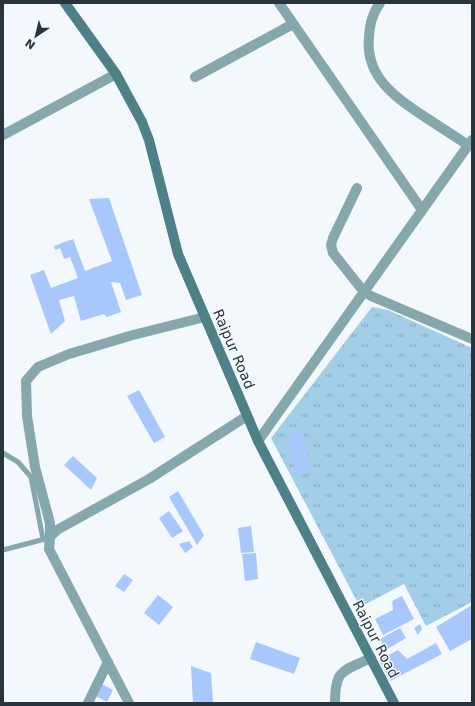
<svg xmlns="http://www.w3.org/2000/svg" width="475" height="706" viewBox="0 0 475 706" font-family="'DejaVu Sans',sans-serif">
  <style>
    .park { fill: url(#park-tufts) }
    .building { fill: #a8c7fc }
    .lines { fill: none; stroke-linecap: round; stroke-linejoin: round }
    .lane { stroke: #86a7ac; stroke-width: 5 }
    .street { stroke: #86a7ac; stroke-width: 10 }
    .secondary { stroke: #4d8087; stroke-width: 10 }
    .labels { text-anchor: middle; dominant-baseline: central; stroke-width: 3; stroke-linejoin: round; paint-order: stroke }
    .street-label { font-size: 14px; fill: #29353c; stroke: #f2f8fc }
  </style>
  <defs>
    <pattern id="park-tufts" width="24" height="20" patternUnits="userSpaceOnUse"><rect width="24" height="20" fill="#a3cee7"/><path d="M3 7l-1-3M5 7V3M7 7l1-3M15 17l-1-3M17 17v-4M19 17l1-3" fill="none" stroke="#85a8bc"/></pattern>
  </defs>
  <rect width="100%" height="100%" fill="#f2f8fc"/>
  <path class="park" d="M372,307L388,310L472,348V602L426,626L404,584L360,607L271,438Z"/>
  <path class="building" d="M109,198L142,295L126,300L120,283L111,282L121,312L107,317L104,314L81,321L74,296L59,300L65,321L51,334L30,275L44,270L51,288L78,278L70,257L64,259L60,248L55,250L54,246L73,239L85,271L112,261L89,199Z
    M139,390L165,437L154,443L127,396Z
    M303,431L311,473L296,476L287,435Z
    M73,456L97,478L91,490L64,465Z
    M178,491L204,535L197,545L169,497Z
    M169,511L183,531L172,538L159,518Z
    M251,526L254,552L241,553L238,528Z
    M189,541L193,547L185,553L179,544Z
    M256,553L258,579L245,581L242,554Z
    M124,574L133,580L124,592L115,586Z
    M158,595L173,607L159,625L144,613Z
    M402,596L414,619L383,635L375,619L393,610L392,601Z
    M472,605V639L450,651L436,627Z
    M420,624L422,629L418,635L414,628Z
    M400,628L406,638L386,650L380,639Z
    M256,642L300,658L294,674L250,659Z
    M436,643L442,654L390,681L379,660L398,650L407,659Z
    M191,666L211,673L213,703H193Z
    M102,684L113,690L107,702L96,696Z"/>
  <g class="lines">
    <path class="lane" d="M3,453L18,462L31,477L43,539
      M3,550L45,539"/>
    <path class="street" d="M279,3L422,210
      M380,3C372,14 370,24 369,37C365,77 395,97 425,117C439,126 454,136 468,145
      M195,77L293,24
      M3,135L116,74
      M357,188L333,238L331,245L333,253L364,292L371,296L472,339
      M258,441L472,140
      M50,537V523L35,467L27,416L26,381L38,367L69,354L133,335L205,317
      M88,703L108,662
      M129,703L49,549L50,537L57,530L149,479L247,416
      M335,703C335,669 342,672 371,658"/>
    <path class="secondary" d="M65,3L116,74L142,122L149,140L178,254L258,441L394,703"/>
  </g>
  <g class="labels">
    <g class="street-label">
      <text transform="translate(234 349) rotate(67)">Raipur Road</text>
      <text transform="translate(376 639) rotate(63)">Raipur Road</text>
    </g>
  </g>
  <rect width="475" height="706" fill="none" stroke="#29353c" stroke-width="8"/>
  <g transform="translate(36 36) rotate(215)" stroke="#f2f8fc" stroke-width="3" paint-order="stroke">
  <path d="M0-3L7 15L0 10L-7 15Z" fill="#29353c"/>
  <text y="-6" font-size="11" font-weight="bold" text-anchor="middle" fill="#29353c">N</text>
  </g>
</svg>
